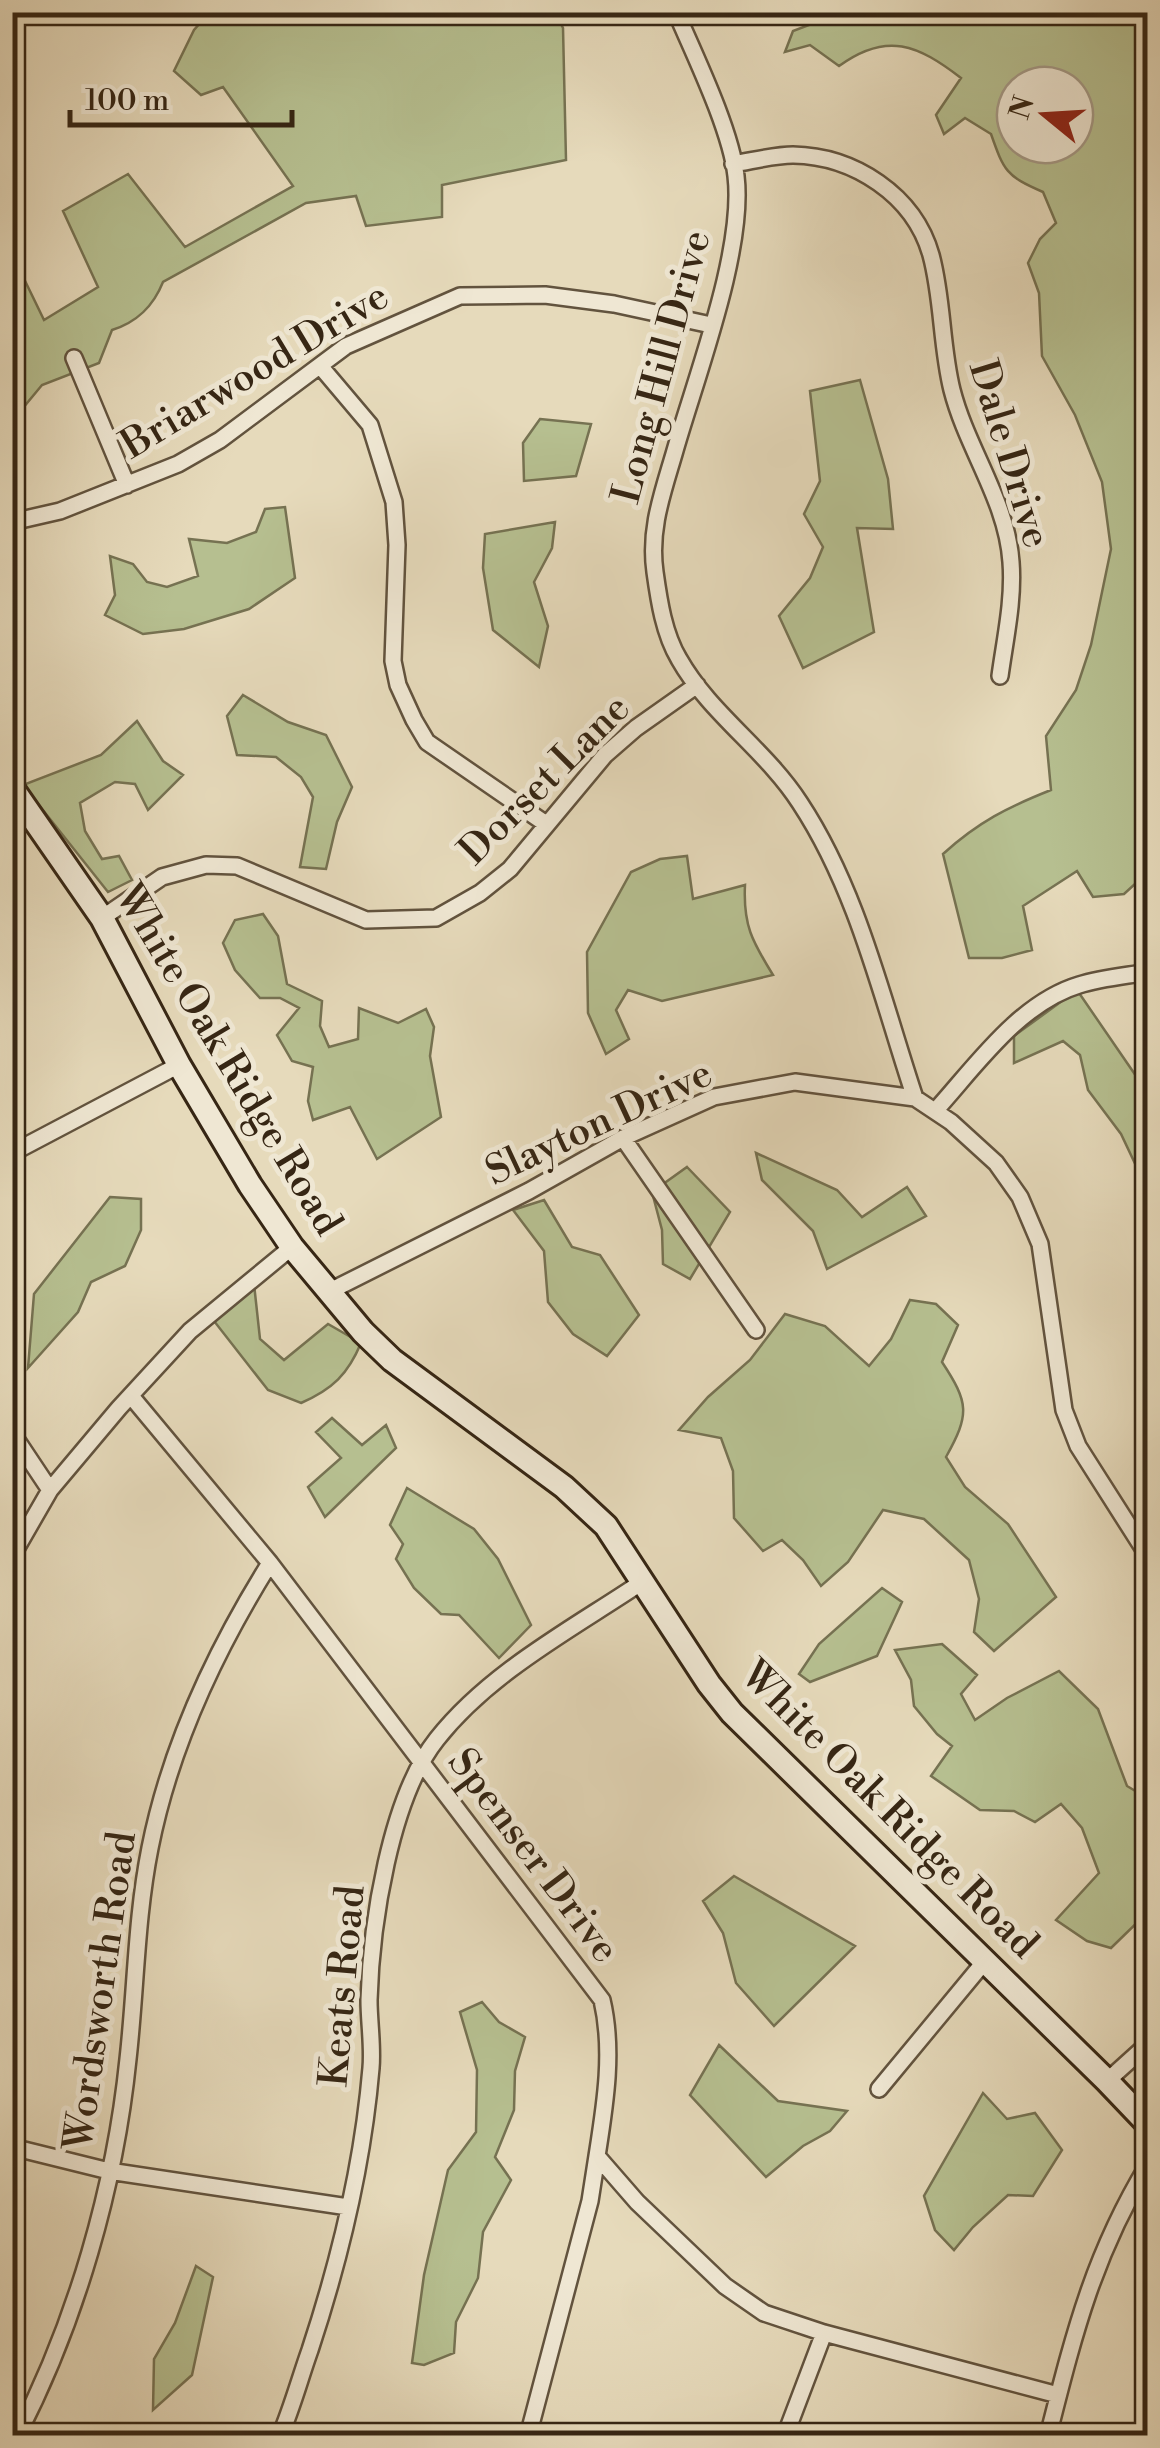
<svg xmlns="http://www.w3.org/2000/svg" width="1160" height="2448" viewBox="0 0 1160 2448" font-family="'Libre Bodoni',serif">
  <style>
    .green { fill: #b6bf90; stroke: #767252; stroke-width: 2.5; fill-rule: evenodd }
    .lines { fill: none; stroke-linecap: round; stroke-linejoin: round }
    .street-casing { stroke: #62533e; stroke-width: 20 }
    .secondary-casing { stroke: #362614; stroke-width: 28 }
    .street { stroke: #efe7d3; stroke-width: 15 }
    .secondary { stroke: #efe7d3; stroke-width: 22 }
    .labels { text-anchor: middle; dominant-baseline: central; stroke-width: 10; stroke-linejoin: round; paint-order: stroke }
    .street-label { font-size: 40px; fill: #362614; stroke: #efe7d3 }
  </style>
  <rect width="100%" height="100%" fill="#e6dabb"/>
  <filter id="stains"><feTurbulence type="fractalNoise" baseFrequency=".002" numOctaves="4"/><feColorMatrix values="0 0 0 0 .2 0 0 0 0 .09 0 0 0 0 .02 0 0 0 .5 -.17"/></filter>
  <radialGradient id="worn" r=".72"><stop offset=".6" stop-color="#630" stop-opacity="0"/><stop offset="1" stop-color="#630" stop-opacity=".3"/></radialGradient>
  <path class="green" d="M555,12L563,28L566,160L442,185V217L366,226L356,196L306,203L163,282C153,307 137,322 112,330L99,363L42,385L13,420L12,254L44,320L98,287L63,211L128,174L185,247L293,186L223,87L201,95L174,71L194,30L209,13Z
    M821,13H1147V873L1124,894L1093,897L1077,871L1023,906L1032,950L1002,958H969L943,854C978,822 1008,807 1051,790L1046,736L1076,690L1091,645L1111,549L1102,482L1075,415L1042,356L1039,293L1028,263L1040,239L1056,223L1043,192C1006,176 1004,171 991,134L965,118L944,134L936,115L961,78C918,45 887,31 839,66L810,45L785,52L793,31L825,19ZM1015,85H1075V145H1015Z
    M860,380L888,479L893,529L857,528L874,632L803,668L779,616L810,578L823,547L804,514L820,481L810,391Z
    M540,419L591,424L576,476L524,481L523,443Z
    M285,507L295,578L249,609L184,629L143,634L105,615L115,595L110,556L133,564L147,582L167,587L198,576L189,539L227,543L256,532L265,509Z
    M555,522L552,548L534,582L548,626L539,667L493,630L483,568L485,534Z
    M243,695L288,722L326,735L352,787L337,822L326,869L300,867L313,797L301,777L276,757L237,755L227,716Z
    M137,721L163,761L183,775L148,810L135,784L115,782L80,803L85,831L102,859L119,856L132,880L108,892L23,785L101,755Z
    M687,856L693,899L745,885C743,925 752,941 773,975L662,1001L628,990L616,1010L629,1039L606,1054L588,1013L587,952L631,872L660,859Z
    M263,914L278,936L287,984L322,1001L320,1026L329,1047L358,1039L359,1008L398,1023L426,1009L434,1027L430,1056L441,1117L377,1159L350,1107L313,1120L308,1101L313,1067L292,1061L277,1035L299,1008L280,998H260L235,970L223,943L235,920Z
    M1077,990L1147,1092V1189L1121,1134L1088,1090L1080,1055L1063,1041L1014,1063V1036Z
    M756,1153L837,1190L862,1217L907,1187L926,1216L827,1269L813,1231L762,1180Z
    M687,1167L730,1212L690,1279L663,1264L662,1230L652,1192Z
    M110,1197L141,1199V1230L125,1266L91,1282L78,1312L28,1368L34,1294Z
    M544,1200L572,1247L600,1255L639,1315L607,1356L573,1334L548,1302L544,1251L513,1210Z
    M254,1284L260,1339L284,1360L328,1324L361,1343C348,1374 333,1389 301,1403L268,1390L214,1321Z
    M910,1300L936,1304L958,1325L942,1362C969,1403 970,1414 946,1457L965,1487L1008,1524L1056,1597L994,1651L974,1632L979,1599L969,1560L924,1519L883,1510L848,1562L821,1586L803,1560L782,1540L763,1551L734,1518L733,1471L721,1438L679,1430L708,1397L750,1360L785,1314L825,1326L869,1366L891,1339Z
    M332,1418L362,1445L386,1425L396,1448L325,1517L308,1487L341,1458L316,1432Z
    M407,1488L474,1529L498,1559L531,1625L499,1658L459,1615L441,1614L414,1588L396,1559L403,1544L390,1525Z
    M882,1588L902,1602L877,1656L810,1682L799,1674L819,1644Z
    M942,1644L977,1675L961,1694L975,1720L1007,1698L1059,1671L1098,1709L1127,1786L1147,1798V1913L1111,1948L1087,1941L1056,1920L1099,1873L1082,1828L1061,1804L1035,1822L1014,1811L980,1810L931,1776L952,1746L937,1734L914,1706L911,1680L895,1650Z
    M734,1876L855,1946L774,2026L736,1983L723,1933L703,1901Z
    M482,2002L499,2022L525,2037L515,2071L514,2110L495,2157L511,2180L483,2232L478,2278L456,2322L454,2353L424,2365L412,2363L424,2275L448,2170L476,2132L477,2070L460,2012Z
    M719,2045L778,2101L847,2111L830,2131L803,2146L766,2177L690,2095Z
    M983,2093L1007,2119L1035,2113L1062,2150L1033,2196L1008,2195L973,2227L954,2250L935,2230L924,2196Z
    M196,2266L213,2277L192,2375L153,2410L154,2359L175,2323Z"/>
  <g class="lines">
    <defs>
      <path id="street" d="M676,12C695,56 731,130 736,176C745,251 695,379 674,454C662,495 649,530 655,572C659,601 664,634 679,659C710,714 766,750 800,803C858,891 882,999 915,1098
        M733,164C752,161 774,155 793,155C854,156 914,195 931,255C943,299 941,346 952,390C967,449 1007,501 1011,562C1014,600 1005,639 1000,676
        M74,358L127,485
        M321,367L370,425L394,502L397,545L393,661L398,685L414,720L427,742L546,824
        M12,522L60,511L178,464L220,440L346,346L460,296L545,295L614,304L711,325
        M102,918L162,877L206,865L237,866L366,920L436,918L480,893L510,869L605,755L636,728L697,685
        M935,1111C975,1067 1019,1003 1079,985C1101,978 1125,976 1148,972
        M623,1138L756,1330
        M12,1153L179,1065
        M328,1292L529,1191L623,1138L714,1097L795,1082L915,1098L951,1122L996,1163L1020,1197L1040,1244L1064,1410L1078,1446L1148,1556
        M131,1396L270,1563L602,2000C614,2051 605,2105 597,2156L637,2202L725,2286L764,2313L824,2333L1058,2395
        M12,1433L50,1490
        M12,1556L50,1490L119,1408L190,1331L292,1247
        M1107,2081L1148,2044
        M879,2089L985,1961
        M12,2147L109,2171L348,2207
        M17,2436C76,2322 115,2187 128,2059C136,1988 136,1918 150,1848C170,1747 215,1651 270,1563
        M280,2436C292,2408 300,2378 310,2350C340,2259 363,2163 371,2068C373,2046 369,2022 369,2000C371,1925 390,1798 437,1739C490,1672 572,1629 642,1582
        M528,2436L590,2201L597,2156
        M785,2436L824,2333
        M1048,2436C1074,2334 1093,2256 1148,2165"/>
      <path id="secondary" d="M12,788L102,918L179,1065L250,1185L292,1247L363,1332L392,1360L564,1487L606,1526L709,1684L732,1713L1107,2081L1148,2124"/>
    </defs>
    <use href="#street" class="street-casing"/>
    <use href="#secondary" class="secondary-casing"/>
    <use href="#street" class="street"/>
    <use href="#secondary" class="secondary"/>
  </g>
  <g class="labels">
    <g class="street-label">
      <text transform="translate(662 367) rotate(-75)">Long Hill Drive</text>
      <text transform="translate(255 371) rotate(-31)">Briarwood Drive</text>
      <text transform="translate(1009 454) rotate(73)">Dale Drive</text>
      <text transform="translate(545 780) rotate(-45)">Dorset Lane</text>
      <text transform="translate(228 1060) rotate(59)">White Oak Ridge Road</text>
      <text transform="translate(599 1123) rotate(-25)">Slayton Drive</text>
      <text transform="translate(889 1810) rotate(45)">White Oak Ridge Road</text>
      <text transform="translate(533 1856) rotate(53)">Spenser Drive</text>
      <text transform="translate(343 1986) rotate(-85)">Keats Road</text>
      <text transform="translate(101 1991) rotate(-82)">Wordsworth Road</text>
    </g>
  </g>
  <rect width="1160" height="2448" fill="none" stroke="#e6dabb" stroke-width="50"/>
  <rect x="15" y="15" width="1130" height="2418" fill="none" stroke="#362614" stroke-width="5"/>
  <rect x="25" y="25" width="1110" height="2398" fill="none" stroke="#362614" stroke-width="2.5"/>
  <g transform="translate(1045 115) rotate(288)"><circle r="48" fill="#efe7d3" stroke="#a59a87" stroke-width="2.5"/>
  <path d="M0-8L18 38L0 25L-18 38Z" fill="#8f2418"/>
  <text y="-15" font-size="28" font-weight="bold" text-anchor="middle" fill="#362614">N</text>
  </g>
  <path d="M70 110v15h222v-15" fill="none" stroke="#362614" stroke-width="5"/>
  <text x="85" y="110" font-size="30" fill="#362614" stroke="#efe7d3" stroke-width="8" paint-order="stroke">100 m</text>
  <rect width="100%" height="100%" filter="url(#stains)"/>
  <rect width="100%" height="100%" fill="url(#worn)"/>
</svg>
